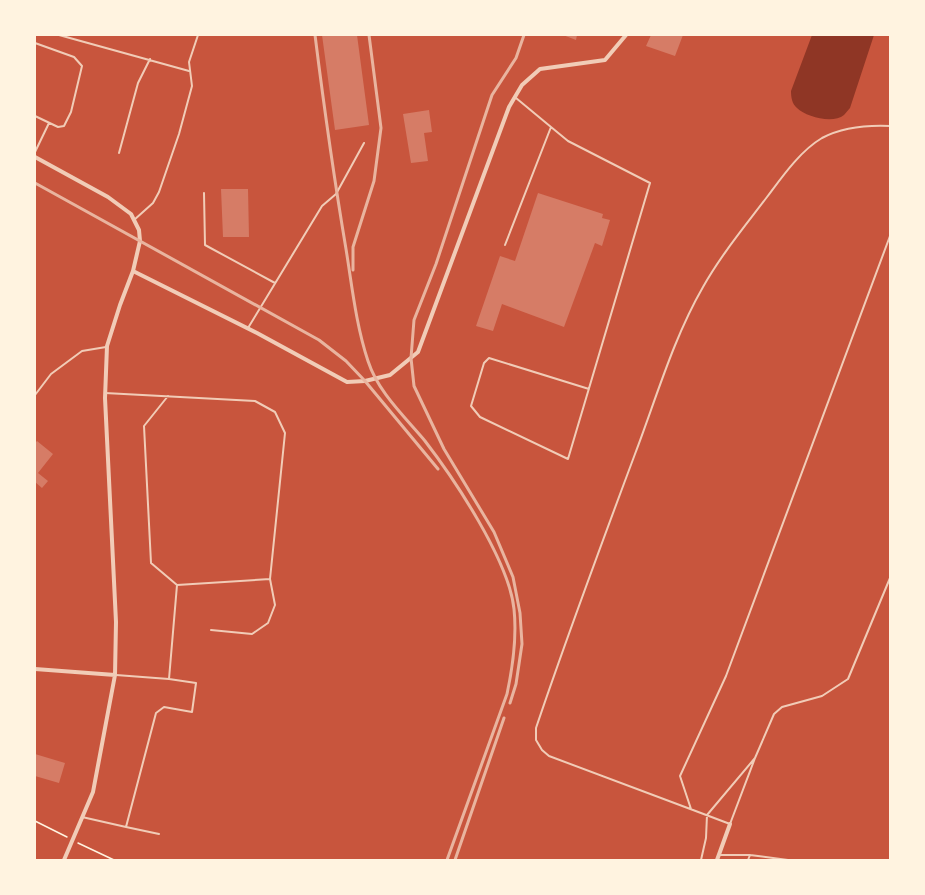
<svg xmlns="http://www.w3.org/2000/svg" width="925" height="895" viewBox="0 0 925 895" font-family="Manrope,sans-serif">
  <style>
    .water { fill: #8f3625 }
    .building { fill: #d67c66 }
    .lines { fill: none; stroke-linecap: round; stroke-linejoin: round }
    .path { stroke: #fff3e0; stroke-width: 1.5 }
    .service { stroke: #f1ccb7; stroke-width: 2 }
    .minor { stroke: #f1ccb7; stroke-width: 4 }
    .rail { stroke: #e9b49f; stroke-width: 3 }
  </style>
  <rect width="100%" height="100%" fill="#c8553d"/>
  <path class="water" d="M812,35H874L850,108C848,110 846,113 844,115C833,124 806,117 797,108C792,104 791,97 791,91Z"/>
  <path class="building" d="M322,35H357L369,125L335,130Z
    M563,35H577L576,40Z
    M651,35H683L675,56L646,46Z
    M429,110L432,132L424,133L428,161L411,163L403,114Z
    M221,189H248L249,237H223Z
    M538,193L603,214L602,218L610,220L602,246L595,243L564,327L502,304L493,331L476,326L500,256L515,261Z
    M37,441L53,454L38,473L48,481L42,488L35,482V443Z
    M35,754L65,763L59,783L35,776Z"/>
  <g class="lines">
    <path class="path" d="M35,821L67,837
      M78,843L114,860"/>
    <path class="service" d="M59,35L189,71
      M35,43L74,57L82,66L71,112L64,126L58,127L35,116
      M551,127L568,141L650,183L568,459L480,417L471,406L484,363L489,358L589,389
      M35,152L49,123
      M119,153L138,83L150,59
      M204,193L205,245L275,283
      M134,220L153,203L159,192L179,134L192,86L189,62L198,35
      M505,245L551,127L516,98
      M248,328L322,206L336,194L364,143
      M105,393L255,401L275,412L285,433L270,579L177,585L169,679L116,675
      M35,395L51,374L82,351L106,347
      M168,396L144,426L151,563L177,585
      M211,630L252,634L268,623L275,605L270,579
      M755,758L774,714L782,707L822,696L848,679L890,578
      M691,809L680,776L726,676L890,236
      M82,817L126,827
      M159,834L126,827L156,713L164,707L192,712L196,683L169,679
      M719,855H750L788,860
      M701,860L706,838L707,815L755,758L730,824L693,810L549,756L542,750L536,740V728C567,636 601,545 635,454C656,399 673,339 703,287C721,255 745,226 767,197C782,177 800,151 822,138C843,127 867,125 890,126
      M748,860L750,855"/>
    <path class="minor" d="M35,157L108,197L131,214L139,230L140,241L133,271L120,305L107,346L105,398L116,622L115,675L93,792L64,860
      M133,271L257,333L347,382L365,381L390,375L418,352L509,107L522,85L540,69L605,60L626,35
      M35,669L115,675
      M717,860L730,824"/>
    <path class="rail" d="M315,35C324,107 334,178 346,249C352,286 356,325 368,361C378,392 404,416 425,441C455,480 509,561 514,609C517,637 513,666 507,694L447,860
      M35,183L319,340L346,361L365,381L438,469
      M353,270V247L374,181L381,128L369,35
      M510,703L516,684L522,644L520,613L513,577L494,532L444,449L414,386L411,358L414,320L436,264L492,95L516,58L524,35
      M455,860L504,718"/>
  </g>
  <rect width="925" height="895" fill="none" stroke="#fff3e0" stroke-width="72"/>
</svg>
